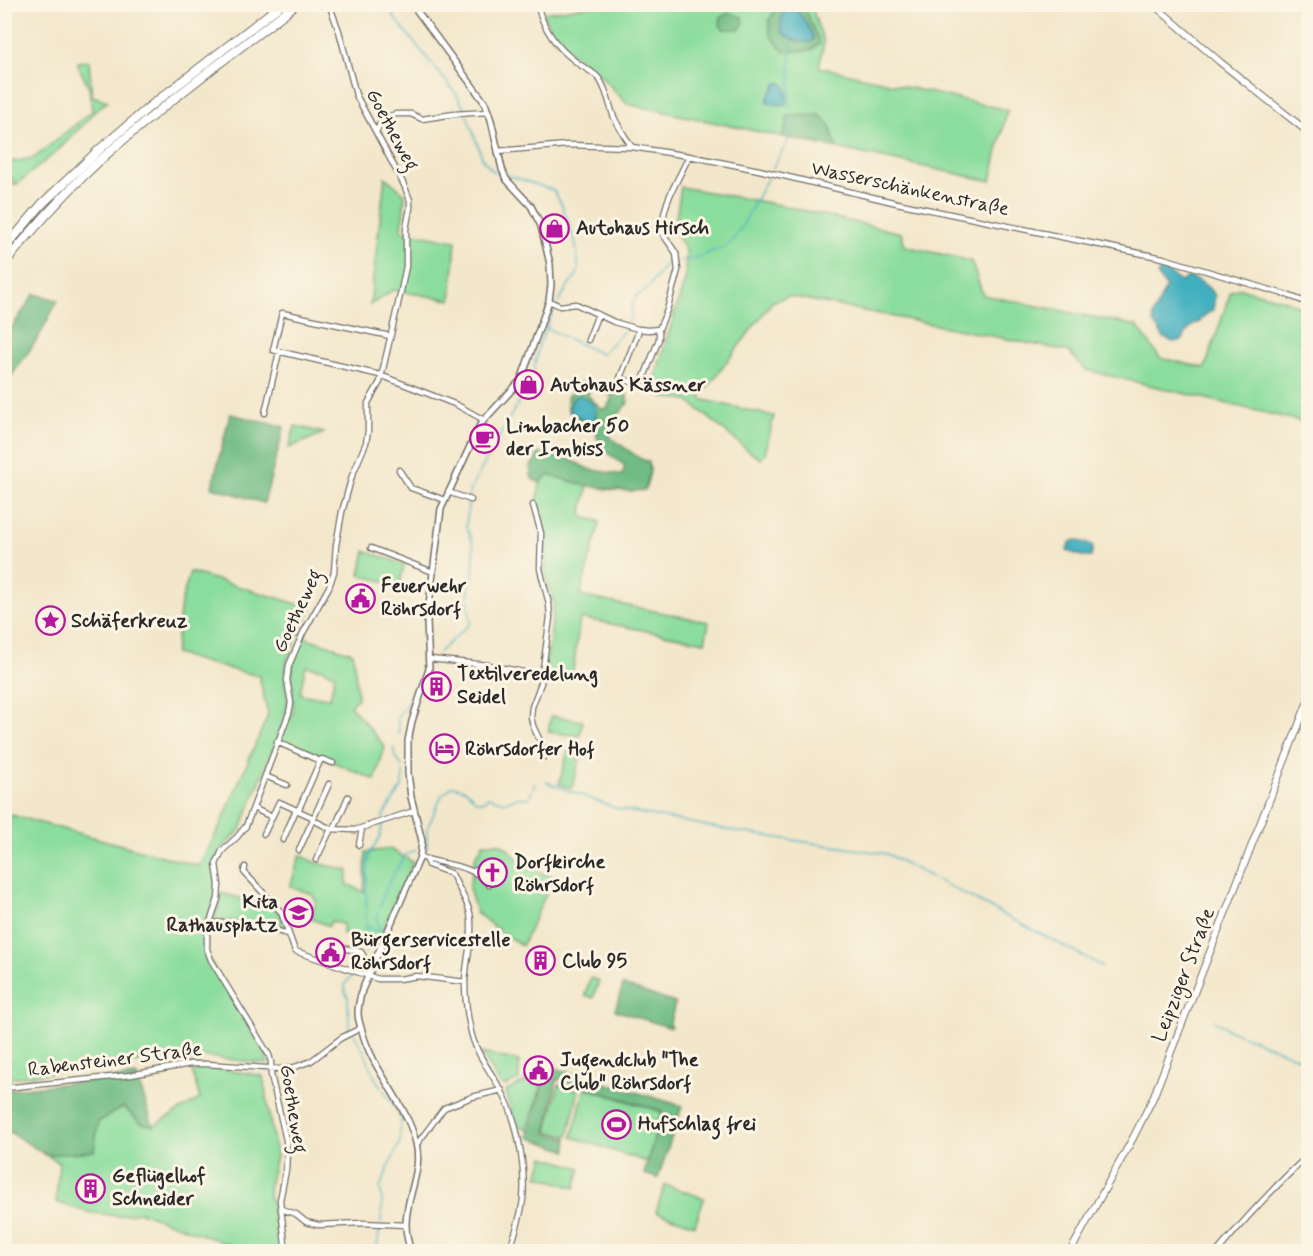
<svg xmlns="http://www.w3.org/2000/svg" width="1313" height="1256" viewBox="0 0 1313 1256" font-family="Mynerve,sans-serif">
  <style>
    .green { fill: #8bdd9d; stroke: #5b8464; stroke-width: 1.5; fill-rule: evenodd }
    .forest { fill: #70bc84; stroke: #4e7458; stroke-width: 1.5; fill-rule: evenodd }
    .water { fill: #41afbf; stroke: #366d75; stroke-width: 1.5 }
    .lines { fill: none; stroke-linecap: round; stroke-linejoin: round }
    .stream { stroke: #41afbf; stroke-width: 1.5 }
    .minor-casing { stroke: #716d63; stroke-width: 7 }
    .tertiary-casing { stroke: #716d63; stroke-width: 8 }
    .secondary-casing { stroke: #716d63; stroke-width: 8 }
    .motorway-casing { stroke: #716d63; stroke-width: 10 }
    .minor { stroke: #fff; stroke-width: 4.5 }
    .tertiary { stroke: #fff; stroke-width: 5 }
    .secondary { stroke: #fff; stroke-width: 6 }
    .motorway { stroke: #fff; stroke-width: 8 }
    .labels { text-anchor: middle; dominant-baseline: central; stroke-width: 6; stroke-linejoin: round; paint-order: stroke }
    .street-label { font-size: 20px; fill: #2b2b2b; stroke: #fcf5e5 }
    .poi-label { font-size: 20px; font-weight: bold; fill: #2b2b2b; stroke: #fcf5e5; text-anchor: start }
  </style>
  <rect width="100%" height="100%" fill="#fcf5e5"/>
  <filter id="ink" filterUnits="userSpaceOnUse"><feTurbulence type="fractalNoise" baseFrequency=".0167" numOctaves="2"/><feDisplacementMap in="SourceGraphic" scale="12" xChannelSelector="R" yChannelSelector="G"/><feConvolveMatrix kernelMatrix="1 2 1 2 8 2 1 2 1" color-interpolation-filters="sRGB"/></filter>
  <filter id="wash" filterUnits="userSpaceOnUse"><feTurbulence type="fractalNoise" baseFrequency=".008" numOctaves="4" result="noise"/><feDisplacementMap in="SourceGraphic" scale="24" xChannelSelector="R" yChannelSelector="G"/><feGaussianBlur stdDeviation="1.35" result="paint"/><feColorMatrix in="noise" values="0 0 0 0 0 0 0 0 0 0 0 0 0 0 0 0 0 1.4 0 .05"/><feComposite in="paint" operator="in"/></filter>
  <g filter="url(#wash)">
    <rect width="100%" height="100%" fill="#f3e7cb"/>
    <path class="green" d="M600,4L697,7L698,4L778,5L770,20L807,14V5H813L814,15L824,42L819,67L1007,110L991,181L837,148L829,124L788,116L783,137L627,104L598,73L554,39L543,13Z
      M89,61L92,96L108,101L92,114L91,117L56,152L17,184L13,185L14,181L9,177L5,178V163L34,158L92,111L89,87L78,66V62Z
      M385,177L405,194L402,231L456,241L451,300L393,290L370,305Z
      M681,187L780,205L901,233L905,246L971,261L983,295L1137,326L1160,358L1205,368L1231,291L1240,288L1290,302L1308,311V423L1086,370L1068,351L788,296L772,302L701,396V398L704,400L774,416L765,454L761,459L751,453L691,403L684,399L665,398L652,387L685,280L686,251L674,230Z
      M295,426L324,433L289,448Z
      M548,475L588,486L581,516L600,522L580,596L709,622L705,642L580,618L572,679L543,674L550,642L554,604L545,574V535L537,503L540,483Z
      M365,551L404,564L400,586L360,575Z
      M190,572L311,608L287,660L285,683L288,704L279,733L241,829L218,853L214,865L217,896L208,920L205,953L267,1057L268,1064L189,1055L5,1079L4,813L199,866L220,826L268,715L259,676L225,668L175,654L181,603Z
      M303,637L353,653L358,699L350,705L385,747L375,780L281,740L293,712L292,666ZM306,666L326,670L327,672L335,674L330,698L303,695L300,692Z
      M551,716L583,721L580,736L548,732Z
      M568,751L581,754L572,788L559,784Z
      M483,843H499L506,847L527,868L554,877L522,946L500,932L476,912L469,888L476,855L481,849Z
      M390,849L413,862L377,944L342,933L344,925L331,921L329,926L311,919L316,901L312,894L290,887L300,855L317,863L348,870L347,884L364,892L366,852Z
      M221,893L270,906L279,912L286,931L226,920H213L220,902Z
      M590,978L599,981L593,998L585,995Z
      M481,1053L519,1061V1080L505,1086L501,1085Z
      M190,1064L263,1076L276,1156L268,1190L283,1251H247L140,1212L117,1216L86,1212L56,1202L59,1162L46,1155L93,1151L98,1122L123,1107L141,1123L153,1126L200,1099Z
      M527,1081L542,1084L528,1129L514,1124L506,1091Z
      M559,1085L579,1090L568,1136L547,1131Z
      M585,1088L662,1112L647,1162L572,1137Z
      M544,1157L581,1168L575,1188L538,1176Z
      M665,1185L704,1198L695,1225L656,1212Z"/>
    <path class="forest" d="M778,5H807V14L820,43L811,50L784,52L770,35L769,20Z
      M729,13L742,17L744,22L740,29H723L720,25L721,17Z
      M820,115L829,124L837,148L783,137L788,116Z
      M34,294L58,300L38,338L5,385V338Z
      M581,382H590L626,390L628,403L609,426L611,438L641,459L649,462L650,472L645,490C613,494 580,484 548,475L540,483L532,479L530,468L539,453L549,454L555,457L562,455L588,469L622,475L625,466L599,446L595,427L581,422L568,411L567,397ZM597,387L612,397L607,408L601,409L587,394L592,388Z
      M230,414L284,427L264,503L212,487Z
      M623,985L675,1003L670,1023L671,1028L615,1010Z
      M548,1066L682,1106L658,1178L644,1174L662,1111L557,1079L546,1133L567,1138V1151L528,1137Z
      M137,1076L153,1126L141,1123L123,1107L98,1122L94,1151L46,1155L5,1129L4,1090Z"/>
    <path class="water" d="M788,4C798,7 811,29 814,40C802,46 792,39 782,33C780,21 781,14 788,4Z
      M777,83H783C788,90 789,98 785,106L767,103L768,97Z
      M1162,268L1181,282L1188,277C1201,280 1208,286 1215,296L1213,310L1204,316L1200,322C1190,324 1186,332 1183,340L1173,342L1164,338L1154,324L1153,315L1166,287L1157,275Z
      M580,395L595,405L596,413L595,419L589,422L584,420L569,411V407L573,398Z
      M1075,540L1090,544L1093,546L1091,557H1085L1067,551C1068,545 1069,542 1075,540Z"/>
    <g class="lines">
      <path class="stream" d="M389,4L394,17L457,95L465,110
        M797,9L798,4
        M790,109L791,38
        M467,115L483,160L493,171L502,174
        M772,169L788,141L790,117
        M507,175L553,190L562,205L575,241L577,252L578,271L576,277L568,286L558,303
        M680,261L692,259L724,247L731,242L741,228L768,177
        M546,328L601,354L626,329L632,313L631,307L636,296L645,291L668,262H674
        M534,370L539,345L555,307
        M439,652L471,623L468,605L469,590L473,576L474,559L473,543L466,527L469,492L519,401
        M398,734L399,729L397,718L409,700
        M394,748V755L402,766
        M546,782L618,809L739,832L887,854L1102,966
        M383,819V816L402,787L403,772
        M427,848V829L442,795L453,786C458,787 465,789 468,792C476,799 472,802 485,801L487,797L505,802L517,798H529L535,784
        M380,907L384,892L405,855L416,850
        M366,928L371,927L374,930H380L377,919L378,914
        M365,952L367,875L369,855L380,837L382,824
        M1214,1021L1224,1026L1227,1029L1308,1062
        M351,1030L349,1027L348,997L345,992V984L353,975
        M354,1034L366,1055L375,1078L395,1107L401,1120L400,1142L380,1187L382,1202L381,1222
        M376,1252L380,1227"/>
    </g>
  </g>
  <g filter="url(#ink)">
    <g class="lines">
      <defs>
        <path id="minor" d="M537,4C543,28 555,46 575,61C583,68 594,71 600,80C607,91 609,103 613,115C618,126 625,137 632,147
          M376,132L383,118L396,114H411L422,119L454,114L489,112
          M498,151L567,145L632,147L689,156L759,170L897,203L1163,258L1287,295L1308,303
          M549,301L560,306L576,304L614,322L638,329V333L620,378L641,385L659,339V329L667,310L678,270L676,253L662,233C662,202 677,183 689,156
          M638,329L648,330L659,329
          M390,336L282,313L273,350L380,375L457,405L484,420
          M588,340L598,314
          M265,413L279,352
          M399,470L411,488L445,500
          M448,492L471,500
          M533,505L541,533L540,569L549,604L550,617L541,683L532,707L531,717L533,726L542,745L544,757
          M371,548L433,572
          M430,659L488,665L542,676
          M277,742L320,761L322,759L333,763
          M265,776L287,785
          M253,808L272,817L279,802L314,818
          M298,811L320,761
          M313,820L331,829L355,830L414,811
          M334,829L348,797
          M264,834L272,817
          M283,840L296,810
          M359,845L362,828
          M299,850L329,784
          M420,857C442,865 474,864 489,885
          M316,860L331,829
          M427,860L428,865L450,873L453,876C458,888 467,900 470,913C474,933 466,961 465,982C465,996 467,1013 470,1027C474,1052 490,1070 502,1092C517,1117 526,1169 523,1199C521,1217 515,1234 509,1252
          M245,867L244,872L281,912L295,951L378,979H399L417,976L465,982
          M474,871L485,865
          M210,923C236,921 263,927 289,934
          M334,964L339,947L361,952L363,955L357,971
          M4,1088L131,1075L190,1064H207L281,1069L295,1067L311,1061L341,1038L361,1028
          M417,1144L444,1108L472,1097L502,1090
          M281,1209L296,1214L306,1222L318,1225L362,1223L406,1225
          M286,1252L280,1200L286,1170L287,1152L286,1140L271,1075V1062L269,1055L211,960L207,949V937L209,925L218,899L219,885L216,864L222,851L237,837L246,826L289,713L291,703L287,680L289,665L303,633L329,587L334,572L336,545L342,512L352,476L366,443L368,431V403L380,382L401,291L406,266V229L410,208V200L404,185L356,95L339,31L329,4
          M1217,1252C1246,1218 1275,1185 1308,1156"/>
        <path id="tertiary" d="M411,1252C408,1243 406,1234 406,1224C406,1196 423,1171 416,1143C406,1102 373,1072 362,1031C360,1025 358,1019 358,1013C358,1005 360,998 362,990L420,857L422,841L411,797L408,773V741L412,721L429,669L427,621L441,509L479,427L484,420L521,380L549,301L551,285L550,264L541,226L531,206L506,179L502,169L491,120L485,103L412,4"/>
        <path id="secondary" d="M1153,4L1220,62L1308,132
          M1070,1252L1133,1138L1153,1098L1308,701"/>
        <path id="motorway" d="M4,249L42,204L101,148L148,108L282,4
          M4,264C36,225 70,187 107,154C167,101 233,54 296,4"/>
      </defs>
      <use href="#minor" class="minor-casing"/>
      <use href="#tertiary" class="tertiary-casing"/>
      <use href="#secondary" class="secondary-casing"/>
      <use href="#motorway" class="motorway-casing"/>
      <use href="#minor" class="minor"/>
      <use href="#tertiary" class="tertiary"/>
      <use href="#secondary" class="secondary"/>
      <use href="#motorway" class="motorway"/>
    </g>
  </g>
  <defs>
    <symbol id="shop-ring" viewBox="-11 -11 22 22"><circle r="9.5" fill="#fcf5e5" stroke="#b5179e" stroke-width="1.5"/><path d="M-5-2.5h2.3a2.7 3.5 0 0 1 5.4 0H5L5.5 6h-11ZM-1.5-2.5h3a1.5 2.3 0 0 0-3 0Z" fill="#b5179e"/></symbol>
    <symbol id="cafe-ring" viewBox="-11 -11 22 22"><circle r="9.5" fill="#fcf5e5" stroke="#b5179e" stroke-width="1.5"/><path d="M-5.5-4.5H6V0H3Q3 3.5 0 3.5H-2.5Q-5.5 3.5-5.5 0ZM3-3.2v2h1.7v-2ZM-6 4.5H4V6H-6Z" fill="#b5179e"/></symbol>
    <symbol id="civic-ring" viewBox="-11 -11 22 22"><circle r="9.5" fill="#fcf5e5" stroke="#b5179e" stroke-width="1.5"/><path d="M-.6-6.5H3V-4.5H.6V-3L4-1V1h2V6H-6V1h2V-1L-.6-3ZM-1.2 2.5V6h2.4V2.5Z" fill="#b5179e"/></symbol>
    <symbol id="sight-ring" viewBox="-11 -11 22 22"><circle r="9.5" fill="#fcf5e5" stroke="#b5179e" stroke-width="1.5"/><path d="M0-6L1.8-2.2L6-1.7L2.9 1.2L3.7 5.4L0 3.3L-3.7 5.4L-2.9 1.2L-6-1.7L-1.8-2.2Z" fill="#b5179e"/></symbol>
    <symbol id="building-ring" viewBox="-11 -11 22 22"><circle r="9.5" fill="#fcf5e5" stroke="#b5179e" stroke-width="1.5"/><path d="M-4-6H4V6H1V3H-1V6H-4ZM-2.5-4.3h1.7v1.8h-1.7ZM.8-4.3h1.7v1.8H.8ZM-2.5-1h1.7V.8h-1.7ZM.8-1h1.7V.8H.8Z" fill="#b5179e"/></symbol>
    <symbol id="hotel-ring" viewBox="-11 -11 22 22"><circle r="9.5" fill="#fcf5e5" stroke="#b5179e" stroke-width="1.5"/><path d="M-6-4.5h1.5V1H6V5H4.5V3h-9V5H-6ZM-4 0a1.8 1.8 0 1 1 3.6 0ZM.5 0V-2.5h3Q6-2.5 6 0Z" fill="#b5179e"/></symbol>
    <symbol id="church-ring" viewBox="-11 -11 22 22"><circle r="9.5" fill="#fcf5e5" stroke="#b5179e" stroke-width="1.5"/><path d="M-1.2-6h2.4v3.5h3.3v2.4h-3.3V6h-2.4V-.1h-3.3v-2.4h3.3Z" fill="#b5179e"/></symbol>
    <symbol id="school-ring" viewBox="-11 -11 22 22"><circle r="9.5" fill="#fcf5e5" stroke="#b5179e" stroke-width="1.5"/><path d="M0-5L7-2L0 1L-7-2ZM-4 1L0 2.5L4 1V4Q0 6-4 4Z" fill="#b5179e"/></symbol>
    <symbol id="stadium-ring" viewBox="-11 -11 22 22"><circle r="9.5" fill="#fcf5e5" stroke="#b5179e" stroke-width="1.5"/><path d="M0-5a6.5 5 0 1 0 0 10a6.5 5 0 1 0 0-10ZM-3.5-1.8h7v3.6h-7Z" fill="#b5179e"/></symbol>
  </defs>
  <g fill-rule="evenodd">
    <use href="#shop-ring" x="538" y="212" width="33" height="33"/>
    <use href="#shop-ring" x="512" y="368" width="33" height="33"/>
    <use href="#cafe-ring" x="468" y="422" width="33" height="33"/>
    <use href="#civic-ring" x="344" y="582" width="33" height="33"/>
    <use href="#sight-ring" x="34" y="604" width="33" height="33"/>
    <use href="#building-ring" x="420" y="670" width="33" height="33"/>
    <use href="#hotel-ring" x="428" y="732" width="33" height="33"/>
    <use href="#church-ring" x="476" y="856" width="33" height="33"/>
    <use href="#school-ring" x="282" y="896" width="33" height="33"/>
    <use href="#civic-ring" x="314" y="936" width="33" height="33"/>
    <use href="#building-ring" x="524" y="944" width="33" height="33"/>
    <use href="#civic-ring" x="522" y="1054" width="33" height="33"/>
    <use href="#stadium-ring" x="600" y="1108" width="33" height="33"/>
    <use href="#building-ring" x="74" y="1172" width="33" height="33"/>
  </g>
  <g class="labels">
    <g class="street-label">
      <text transform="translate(392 130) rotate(62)">Goetheweg</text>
      <text transform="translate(910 189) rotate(12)">Wasserschänkenstraße</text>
      <text transform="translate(298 611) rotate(-65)">Goetheweg</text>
      <text transform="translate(1184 975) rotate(-69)">Leipziger Straße</text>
      <text transform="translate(115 1060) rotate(-7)">Rabensteiner Straße</text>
      <text transform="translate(293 1109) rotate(81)">Goetheweg</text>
    </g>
    <g class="poi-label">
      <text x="576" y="228">Autohaus Hirsch</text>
      <text x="550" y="385">Autohaus Kässner</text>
      <text x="506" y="426">Limbacher 50<tspan x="506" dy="23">der Imbiss</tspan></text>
      <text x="381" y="586">Feuerwehr<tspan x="381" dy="23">Röhrsdorf</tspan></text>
      <text x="71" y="621">Schäferkreuz</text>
      <text x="457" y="674">Textilveredelung<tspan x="457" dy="23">Seidel</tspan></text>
      <text x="465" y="749">Röhrsdorfer Hof</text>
      <text x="514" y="862">Dorfkirche<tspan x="514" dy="23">Röhrsdorf</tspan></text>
      <text x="278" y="902" text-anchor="end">Kita<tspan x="278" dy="23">Rathausplatz</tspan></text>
      <text x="351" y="940">Bürgerservicestelle<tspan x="351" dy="23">Röhrsdorf</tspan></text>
      <text x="562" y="961">Club 95</text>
      <text x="560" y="1060">Jugendclub "The<tspan x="560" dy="23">Club" Röhrsdorf</tspan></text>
      <text x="638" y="1124">Hufschlag frei</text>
      <text x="112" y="1176">Geflügelhof<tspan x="112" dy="23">Schneider</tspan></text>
    </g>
  </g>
  <rect width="1313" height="1256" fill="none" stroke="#fcf5e5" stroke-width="24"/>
</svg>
